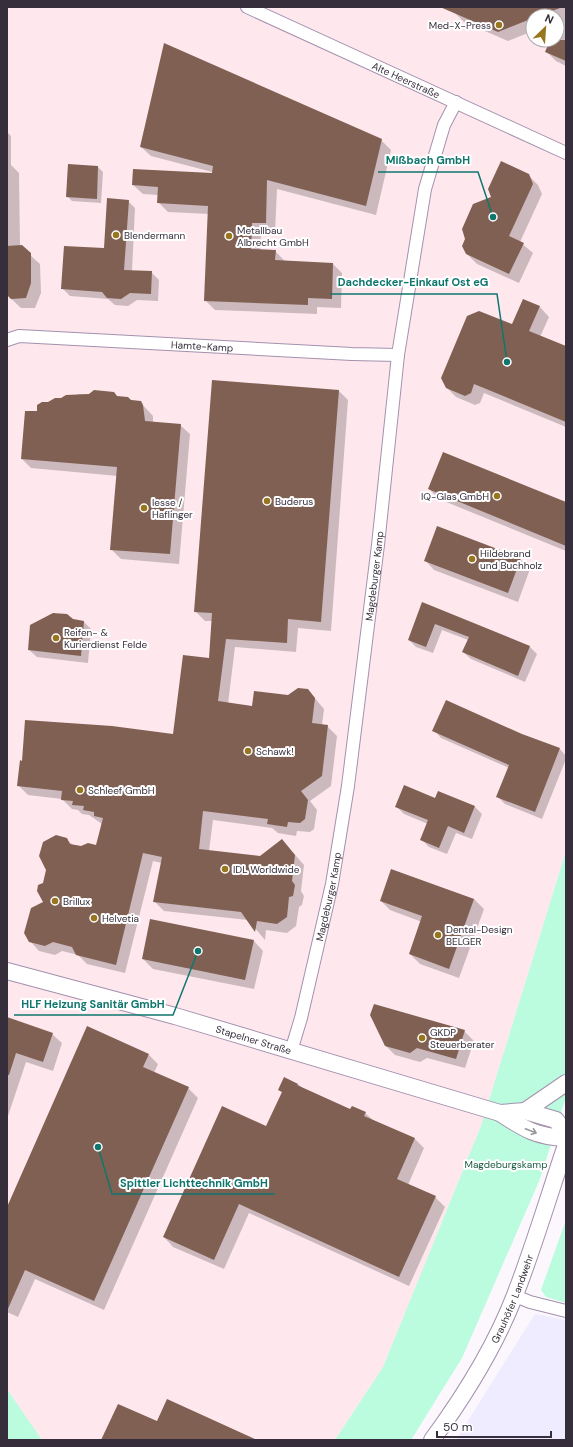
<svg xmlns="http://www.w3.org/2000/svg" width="573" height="1447" viewBox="0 0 573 1447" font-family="'DM Sans',sans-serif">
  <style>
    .commercial { fill: #fee8ee; fill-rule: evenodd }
    .industrial { fill: #eeecfe }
    .green { fill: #bbfbde }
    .shadow { fill: #0003 }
    .building { fill: #806053 }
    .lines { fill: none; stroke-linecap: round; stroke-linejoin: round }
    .minor-casing { stroke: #a391ae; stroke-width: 14 }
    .tertiary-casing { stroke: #a391ae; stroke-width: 18 }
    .minor { stroke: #fff; stroke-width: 12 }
    .tertiary { stroke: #fff; stroke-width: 16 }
    .oneway { stroke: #9a969d }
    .poi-dot { fill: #97761f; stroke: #fff; stroke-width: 1.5 }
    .labels { text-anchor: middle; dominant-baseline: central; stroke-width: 4; stroke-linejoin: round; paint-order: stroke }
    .poi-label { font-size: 10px; fill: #362e3b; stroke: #fff; text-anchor: start }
    .street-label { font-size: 10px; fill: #362e3b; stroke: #fff }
    .park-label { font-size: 10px; fill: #1c5c44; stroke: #fff }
    .leader { fill: none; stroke: #0f766e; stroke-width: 1.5 }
    .callout-dot { fill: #0f766e; stroke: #fff; stroke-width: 1.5 }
    .callout-label { font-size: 11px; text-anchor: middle; font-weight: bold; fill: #0f766e; stroke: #fff; stroke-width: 4; stroke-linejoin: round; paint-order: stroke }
  </style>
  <rect width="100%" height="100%" fill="#fbf7fd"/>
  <path class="commercial" d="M7,7H566V851L481,1126L383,1367L335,1440H42L7,1389ZM533,16H557V40H533Z"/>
  <path class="industrial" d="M535,1314L566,1320V1440H456Z"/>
  <path class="green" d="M566,851V1097L540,1179L462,1358L411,1440H335L383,1367L481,1126Z
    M566,1220V1303L546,1297L541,1290Z
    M7,1389L42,1440H7Z"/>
  <path class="shadow" d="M452,7H566V66L556,61L546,51L551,40H557V26L559,21L557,22V16H533V31L508,41L464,22L454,12Z
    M7,132L11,136V165L19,173L20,246L40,264L41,293L35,308H21L7,295Z
    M381,140L391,150L376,215L277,189L275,233L261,232L260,251H275L285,261L333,264L342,273L341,308L317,307V314L215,310L205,300L209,214L168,212L158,202V195L143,194L133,185L216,173L151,156L141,147Z
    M69,165L98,167L103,172L101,203L72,201L67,196Z
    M528,175L538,185L542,194L520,242L533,253L519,283L477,264L467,254L493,197Z
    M128,201L135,208L132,271L151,272L159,280L158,301L137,300L128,306L115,305L108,299L70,296L62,288L105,249Z
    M540,307L549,317L540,337L566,347V427L484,393L480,403L475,405L456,397L446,387L512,325Z
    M339,391L348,400L331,631L298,628L296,652L235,647L228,704L253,707L308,690L324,709L322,725L327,726L337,736L331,786L310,801L317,810L314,829L310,832L297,831L296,836L278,833L272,828L213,820L209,851L260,857L282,840L304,865L301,891L304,896L302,905L299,907L296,926L287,933L266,930L265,940L248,920L164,911L154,901L162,863L153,861L125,973L87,964L78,955L62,951L55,955L39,951L30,941L44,903V883L66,839L73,845L82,847L97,846L102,824L89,815L82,814L78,810L72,809L62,799L28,795L18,785L174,735L210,659L213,621H205L195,611Z
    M79,394L118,397L140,402L153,416V423L180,425L190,434L179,564L121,559L111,549L118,476L31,468L22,459L38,413L48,403L75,396Z
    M429,489L566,504V551L439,499Z
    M520,559L530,569L518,602L434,570L425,560Z
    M423,603L530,647L537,654L525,682L471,659L463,652L468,640L442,630L433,653L416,647L409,640Z
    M72,620L84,622L91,629L88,663L37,657L29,650Z
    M434,730L521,735L560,749L566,756V759L542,819L505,804L498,797L509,768L441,738Z
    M397,807H475L482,814L472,839L456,833L447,854L429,847L421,839L428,824L404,814Z
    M392,870L474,899L484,909L459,978L420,964L410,954L422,922L390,910L381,901Z
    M254,941L263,951L254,989L153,969L143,959Z
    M7,1018L52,1034L62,1043L53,1071L26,1062L7,1119Z
    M464,1031L474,1041L465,1068L427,1058L420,1062L395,1055L385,1045Z
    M149,1055L158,1064L154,1073L188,1088L198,1098L104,1310L35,1279L18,1317L7,1312V1210Z
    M285,1078L298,1084L302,1088L351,1110L365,1113L373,1120L415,1139L424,1148L408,1185L435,1197L445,1207L409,1286L249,1213L224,1269L173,1247L164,1237L267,1128L283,1093L279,1090Z"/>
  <path class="building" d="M440,7H559L560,8L539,16H533V18L498,32Z
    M550,40H566V61L545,52Z
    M164,43L382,139L366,206L267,180L266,223H252L251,249L276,250L275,260L333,263L332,299L308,298V305L204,301L208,206L157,203L158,187L132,185L133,169L212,173L213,166L140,147Z
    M501,161L529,174L533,184L509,236L524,243L509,274L466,254L462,246L465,239L462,229L473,204L491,197L488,189Z
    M68,164L98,166L97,199L66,197Z
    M107,198L129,200L124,270L152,271L151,294L130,293L121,299L107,298L102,292L61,289L64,246L104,248Z
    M22,245L31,253V283L26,298L11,299L7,295V246Z
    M523,299L540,306L529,331L566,346V422L474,384L471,393L465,396L446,388L441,378L467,316L479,311L512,324Z
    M212,380L339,390L321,622L288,619L287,643L226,639L218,701L252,706L254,691L288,695L298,688L308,689L315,698L312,723L328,725L322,776L301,791L308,800L305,819L300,823L288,822L287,827L267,824L268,819L203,811L199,849L260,856L282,839L295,855L292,881L295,885L293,896L289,897L287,917L277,924L257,921L255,932L241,912L153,902L162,857L143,853L116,965L76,955L72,947L53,942L45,946L29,942L24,933L31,908L43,902L37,891L38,885L43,883L46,870L39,856L43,842L56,835L67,838L70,844L81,846L88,843L96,845L103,818L94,816V812L83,810L84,806L72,805L73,801L61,800L62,791L17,786L20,760L22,761L25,720L112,726L173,734L183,655L209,658L212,613L194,612Z
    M94,390L114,392L117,396L128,397L131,400L141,401L143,405L145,421L181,424L170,554L110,550L117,467L21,459L25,411H37V405L42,402H48L55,398H61L66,395L89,394Z
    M443,452L566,502V546L428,489Z
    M437,526L521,558L508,593L424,561Z
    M422,602L530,646L518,676L462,652L469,637L435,624L426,647L408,640Z
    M53,613L67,614L73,619L84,621L81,656L28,650L30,625Z
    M446,700L522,734L560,748L535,812L496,797L509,765L432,731Z
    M404,785L435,798L438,791L475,806L464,833L448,826L439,848L420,840L428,820L395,807Z
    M391,869L474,899L449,969L409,954L422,916L380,901Z
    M150,919L254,940L245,980L142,959Z
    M374,1004L465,1030L456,1059L417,1048L410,1053L385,1046L370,1015Z
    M7,1017L53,1033L43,1062L16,1053L9,1075H7Z
    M87,1026L149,1054L143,1067L189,1087L94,1301L25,1270L7,1311V1207Z
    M284,1077L298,1084L297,1085L350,1109L352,1106L366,1112L364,1116L415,1138L397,1179L436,1196L399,1277L239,1204L214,1260L163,1237L222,1106L266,1126L282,1092L278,1090Z
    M167,1399L257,1440H101L118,1404L157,1421Z"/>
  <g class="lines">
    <defs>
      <g id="minor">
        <path id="s1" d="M247,7L566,153"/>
        <path id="s2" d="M7,340L19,336L352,354L398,355"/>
        <path id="s3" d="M291,1051L301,1018L332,884L348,786L378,545L398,355L425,189L444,125L456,102"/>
        <path d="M515,1296L530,1302L566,1311"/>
      </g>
      <g id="tertiary">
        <path id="s4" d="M7,971L175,1016L500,1113C524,1129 537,1137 566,1138"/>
        <path d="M525,1111L566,1083"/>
        <path d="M500,1113L525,1111L556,1120L566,1134"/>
        <path id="s5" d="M432,1440C465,1395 495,1347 515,1295C534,1246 549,1195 566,1145"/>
      </g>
    </defs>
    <use href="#minor" class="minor-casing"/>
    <use href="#tertiary" class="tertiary-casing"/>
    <use href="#minor" class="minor"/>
    <use href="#tertiary" class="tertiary"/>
  </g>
  <defs><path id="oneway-shaft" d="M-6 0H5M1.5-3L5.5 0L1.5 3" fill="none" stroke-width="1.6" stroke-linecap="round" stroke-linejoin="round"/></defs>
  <use class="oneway" href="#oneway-shaft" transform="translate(531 1131) rotate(21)"/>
  <g class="poi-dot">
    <circle cx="499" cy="25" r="4"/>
    <circle cx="116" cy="235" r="4"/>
    <circle cx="229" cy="236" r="4"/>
    <circle cx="497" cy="496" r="4"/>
    <circle cx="267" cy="501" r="4"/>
    <circle cx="144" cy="508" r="4"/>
    <circle cx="472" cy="559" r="4"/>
    <circle cx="56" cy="638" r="4"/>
    <circle cx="248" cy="751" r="4"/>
    <circle cx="80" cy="790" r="4"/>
    <circle cx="225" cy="869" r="4"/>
    <circle cx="55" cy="901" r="4"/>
    <circle cx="94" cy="918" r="4"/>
    <circle cx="438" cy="935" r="4"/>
    <circle cx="422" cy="1038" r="4"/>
  </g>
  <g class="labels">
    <g class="poi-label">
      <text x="491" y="25" text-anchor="end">Med-X-Press</text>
      <text x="237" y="230">Metallbau<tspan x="237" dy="12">Albrecht GmbH</tspan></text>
      <text x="124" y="235">Blendermann</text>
      <text x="489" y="496" text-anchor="end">IQ-Glas GmbH</text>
      <text x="275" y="501">Buderus</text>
      <text x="152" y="502">Iesse /<tspan x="152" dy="12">Haflinger</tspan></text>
      <text x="480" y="553">Hildebrand<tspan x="480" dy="12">und Buchholz</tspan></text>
      <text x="64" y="632">Reifen- &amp;<tspan x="64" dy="12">Kurierdienst Felde</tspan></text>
      <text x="256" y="751">Schawk!</text>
      <text x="88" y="790">Schleef GmbH</text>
      <text x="233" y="869">IDL Worldwide</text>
      <text x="63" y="901">Brillux</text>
      <text x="102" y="918">Helvetia</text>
      <text x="446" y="929">Dental-Design<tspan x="446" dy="12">BELGER</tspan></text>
      <text x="430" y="1032">GKDP<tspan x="430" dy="12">Steuerberater</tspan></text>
    </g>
    <g class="street-label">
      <text stroke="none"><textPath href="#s1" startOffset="175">Alte Heerstraße</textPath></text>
      <text stroke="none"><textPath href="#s2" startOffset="196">Hamte-Kamp</textPath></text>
      <text stroke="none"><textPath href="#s3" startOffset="483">Magdeburger Kamp</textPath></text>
      <text stroke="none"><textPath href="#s3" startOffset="159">Magdeburger Kamp</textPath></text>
      <text stroke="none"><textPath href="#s4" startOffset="256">Stapelner Straße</textPath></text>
      <text stroke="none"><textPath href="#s5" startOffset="163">Grauhöfer Landwehr</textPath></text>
    </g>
    <g class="park-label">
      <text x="506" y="1164">Magdeburgskamp</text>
    </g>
  </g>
  <path class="leader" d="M493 217L478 172H378M507 362L497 294H330M198 951L173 1015H14M98 1147L112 1194H275"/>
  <g class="callout-dot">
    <circle cx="493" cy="217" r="4"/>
    <circle cx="507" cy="362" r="4"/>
    <circle cx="198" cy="951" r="4"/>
    <circle cx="98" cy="1147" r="4"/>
  </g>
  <g class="callout-label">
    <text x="428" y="164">Mißbach GmbH</text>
    <text x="413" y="286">Dachdecker-Einkauf Ost eG</text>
    <text x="93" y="1008">HLF Heizung Sanitär GmbH</text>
    <text x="194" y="1187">Spittler Lichttechnik GmbH</text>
  </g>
  <rect width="573" height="1447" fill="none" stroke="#362e3b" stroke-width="16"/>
  <g transform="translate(545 28) rotate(25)"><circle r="19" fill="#ffffff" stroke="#afabb1"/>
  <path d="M0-3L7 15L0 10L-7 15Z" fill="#97761f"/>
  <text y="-6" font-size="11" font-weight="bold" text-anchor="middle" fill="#362e3b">N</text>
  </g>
  <path d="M437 1431v6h114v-6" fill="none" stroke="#362e3b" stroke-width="2"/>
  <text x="443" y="1431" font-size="12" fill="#362e3b" stroke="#ffffff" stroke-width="3" paint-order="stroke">50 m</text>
</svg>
